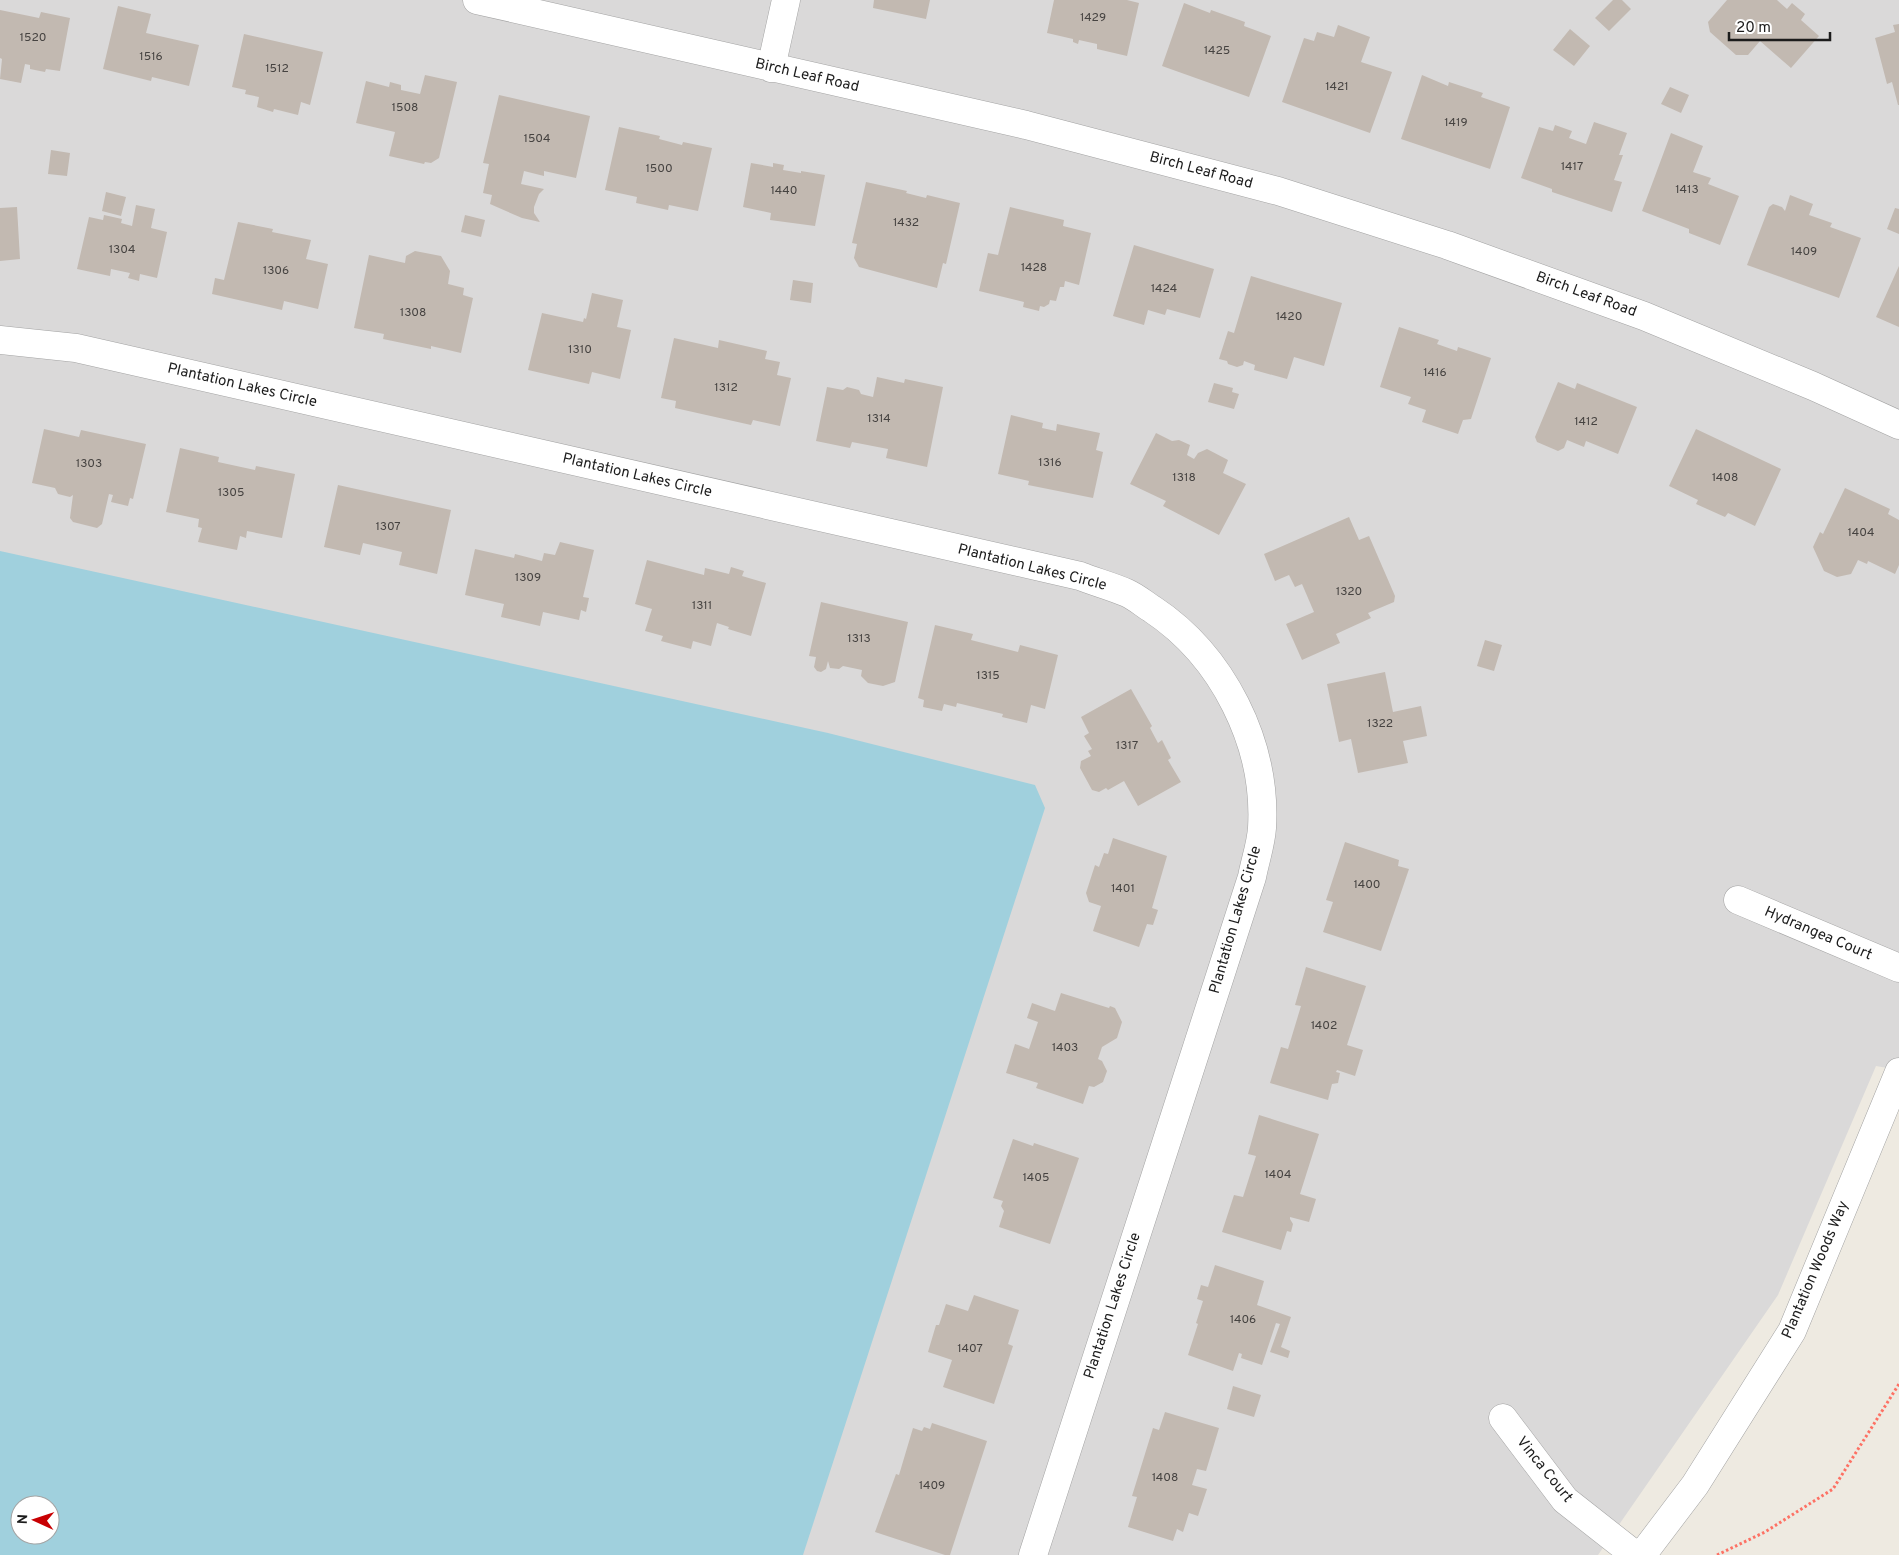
<svg xmlns="http://www.w3.org/2000/svg" width="1899" height="1555" viewBox="0 0 1899 1555" font-family="Overpass,sans-serif">
  <style>
    .residential { fill: #dad9d9; fill-rule: evenodd }
    .water { fill: #a0d0dd; fill-rule: evenodd }
    .building { fill: #c2b9b1 }
    .lines { fill: none; stroke-linecap: round; stroke-linejoin: round }
    .minor-casing { stroke: #a3a3a3; stroke-width: 29 }
    .path { stroke: #fd7164; stroke-width: 3; stroke-dasharray: 2.5 2.5; stroke-linecap: butt }
    .minor { stroke: #fff; stroke-width: 28 }
    .labels { text-anchor: middle; dominant-baseline: central; stroke-width: 5; stroke-linejoin: round; paint-order: stroke }
    .number-label { font-size: 12px; fill: #464341 }
    .street-label { font-size: 15px; fill: #1c1c1c; stroke: #fff }
  </style>
  <rect width="100%" height="100%" fill="#eeeae1"/>
  <path class="residential" d="M0,0H1899V1070L1876,1066L1778,1295L1598,1555H0ZM20,1505H50V1535H20Z"/>
  <path class="water" d="M0,551L828,733L1035,785L1045,808L803,1555H0ZM20,1505H50V1535H20Z"/>
  <path class="building" d="M874,0H930L926,19L873,8Z
    M1054,0H1127L1139,3L1127,56L1097,49V44L1079,40L1078,44L1073,42V39L1047,33Z
    M1613,0H1622L1631,9L1609,31L1595,18Z
    M1727,0H1777L1787,9L1792,3L1805,14L1801,20L1819,36L1791,68L1760,41L1748,55H1736L1710,32L1708,22Z
    M1184,3L1210,13L1211,10L1245,22L1244,26L1271,36L1249,97L1162,66Z
    M118,6L151,14L146,33L199,45L189,86L152,77L151,81L103,69Z
    M0,10L39,18L41,12L70,18L60,71L46,69L45,72L30,69V65L25,64L21,83L0,79L2,59L0,58Z
    M1899,24V105H1898L1892,82L1887,84L1875,38L1895,32L1893,25Z
    M1338,25L1370,37L1361,62L1392,72L1370,133L1282,102L1304,38L1314,41L1317,32L1334,37Z
    M1570,29L1590,46L1574,66L1553,50Z
    M244,34L323,52L310,105L301,102L298,115L274,109L273,112L257,107L259,97L245,94L246,90L232,87Z
    M425,75L457,82L439,158L431,163L425,162L424,164L389,156L395,132L356,123L366,81L389,87L390,82L401,85V90L420,94Z
    M1422,75L1448,86L1449,82L1483,93L1481,97L1510,107L1490,169L1401,139Z
    M1670,87L1689,95L1681,113L1661,104Z
    M499,95L590,116L576,178L544,171V176L524,171L521,184L544,189L539,194L534,207V213L540,222L522,218L490,204L492,195L483,193L489,164L483,163Z
    M1594,122L1627,133L1619,155H1623L1614,180L1622,182L1612,212L1552,192V189L1521,178L1539,127L1553,131L1555,125L1572,131L1569,138L1586,144Z
    M619,127L660,136L659,139L682,145L683,142L712,148L698,211L669,205L668,210L636,203L637,197L605,190Z
    M1671,133L1703,146L1693,172L1711,178L1708,184L1739,196L1720,245L1689,233V229L1642,211Z
    M51,150L70,153L67,176L48,174Z
    M751,163L773,167V163L784,165L783,170L801,173V171L825,175L815,226L770,220L771,213L743,207Z
    M866,182L907,191L906,193L926,198L927,195L960,203L946,264L943,263L937,288L859,267L854,258L857,244L852,243Z
    M106,192L126,197L121,216L102,211Z
    M1790,195L1813,204L1809,215L1832,223L1830,227L1861,238L1839,298L1747,265L1769,207L1773,204L1782,207L1785,211Z
    M136,205L155,209L151,228L167,232L157,278L140,274L139,281L128,278L130,273L111,269L110,276L77,269L89,217L103,220L104,215L122,219L121,223L132,226Z
    M17,207L20,259L0,261V208Z
    M1010,207L1064,220L1063,226L1091,233L1079,285L1065,281L1064,287H1060L1056,301L1050,300L1049,304L1044,307L1040,306L1039,311L1023,307L1024,302L979,291L988,253L998,255Z
    M1895,208L1899,209V234L1887,229Z
    M465,215L485,220L481,237L461,232Z
    M238,222L273,229L272,232L311,240L306,259L328,264L318,309L284,301L282,310L212,294L215,278L224,280Z
    M1134,245L1214,269L1200,318L1167,309L1165,315L1148,310L1144,325L1113,316Z
    M415,251L441,256L450,271L448,284L464,288L463,295L473,298L461,353L431,346V349L383,339L384,334L354,328L369,255L405,263L406,256Z
    M1899,266V327L1876,317Z
    M1251,276L1342,303L1324,366L1294,357L1287,379L1254,370L1255,365L1244,361L1243,365L1237,367L1228,364L1227,361L1219,359L1228,331L1234,333Z
    M793,280L813,283L811,303L790,300Z
    M592,293L623,300L617,327L631,330L620,379L592,372L589,384L528,370L542,313L583,322L584,318L586,319Z
    M1399,327L1439,340L1437,344L1457,351L1458,347L1491,358L1471,419L1463,420L1458,434L1422,422L1426,410L1408,404L1411,397L1380,387Z
    M674,338L718,348L719,340L767,351L765,359L780,362L777,375L791,378L780,426L753,420L751,425L675,408L676,401L661,398Z
    M877,377L904,383L905,379L943,387L927,467L886,458L888,449L852,442L850,448L816,441L827,387L843,390L847,387L859,390L861,394L873,397Z
    M1558,382L1575,389L1577,383L1637,407L1618,454L1586,441L1584,447L1567,440L1564,448L1558,451L1537,442L1535,437Z
    M1214,383L1233,388L1232,392L1239,394L1234,409L1208,402Z
    M1011,415L1043,423L1042,428L1056,431L1057,424L1100,433L1096,450L1103,452L1093,498L1028,485L1029,481L998,474Z
    M44,429L79,437L81,430L146,444L133,499L130,498L128,506L111,502L113,495L109,494L102,524L97,528L73,522L70,518L73,495L70,497L58,494L55,488L32,483Z
    M1696,429L1781,469L1755,526L1728,513L1725,517L1696,504L1698,500L1669,486Z
    M1156,433L1172,441L1179,440L1190,445L1187,455L1194,459L1198,453L1207,449L1228,460L1223,473L1246,484L1219,535L1163,506L1166,501L1130,484Z
    M180,448L219,457L218,462L255,470L256,466L295,474L282,538L247,531L246,538L240,536L237,550L198,542L202,528L198,527L199,519L166,512Z
    M338,485L451,510L437,574L399,565L402,552L363,543L360,555L324,547Z
    M1845,488L1890,509L1888,514L1899,520V565L1895,574L1868,561L1867,564L1858,560L1851,574L1837,577L1824,571L1813,547L1820,532L1823,534Z
    M1349,517L1359,540L1369,536L1395,596L1394,602L1368,613L1371,618L1336,634L1340,643L1302,660L1286,624L1314,612L1302,584L1295,587L1289,575L1275,581L1264,554Z
    M560,542L594,550L583,597L589,598L586,612L581,610L579,620L543,612L540,626L501,617L504,604L465,595L475,549L514,558L515,554L542,561L544,553L555,555Z
    M647,560L704,575L705,568L729,574L731,567L744,571L742,576L766,583L751,636L728,629L729,627L717,623L711,646L693,641L691,649L661,641L663,636L645,631L652,609L635,604Z
    M821,602L908,622L895,682L883,686L868,683L861,676L862,670L843,666L839,669L830,668L828,661L826,669L821,672L817,671L814,667L816,657L809,656Z
    M935,625L973,634L971,640L1018,652L1020,645L1058,655L1045,709L1031,705L1027,723L1002,717L1003,714L957,703L956,707L944,704L942,711L923,707L924,700L918,698Z
    M1485,640L1502,645L1494,671L1477,666Z
    M1385,672L1393,712L1421,706L1427,736L1403,741L1408,763L1358,773L1351,739L1339,742L1327,684Z
    M1131,689L1152,726L1150,728L1158,743L1162,740L1171,758L1168,760L1181,782L1138,806L1124,781L1108,790L1106,788L1099,792L1092,790L1080,768L1081,761L1091,756L1088,751L1092,749L1084,736L1089,733L1081,717Z
    M1113,838L1167,856L1152,908L1158,910L1153,925L1147,924L1139,947L1093,931L1101,906L1089,902L1086,893L1095,865L1099,867L1104,853L1108,854Z
    M1345,842L1399,860L1398,866L1409,869L1381,951L1323,932L1333,902L1326,900Z
    M1306,967L1366,986L1347,1045L1363,1050L1355,1076L1337,1070L1336,1072L1340,1073L1338,1083L1332,1084L1328,1100L1270,1083L1281,1047L1288,1049L1301,1006L1295,1005Z
    M1061,993L1109,1008L1110,1006L1115,1008L1122,1022L1117,1038L1102,1047L1098,1059L1102,1061L1107,1071L1103,1082L1094,1087L1089,1086L1083,1104L1036,1088L1038,1083L1006,1073L1015,1044L1029,1049L1038,1022L1027,1018L1032,1003L1055,1011Z
    M1259,1115L1319,1134L1300,1194L1316,1199L1309,1222L1290,1217V1219L1293,1224L1291,1232L1287,1231L1281,1250L1222,1232L1234,1195L1243,1197L1256,1156L1248,1154Z
    M1013,1139L1033,1146L1034,1143L1079,1158L1050,1244L999,1227L1004,1211L1001,1206L1003,1201L993,1198Z
    M1215,1265L1264,1281L1257,1305L1291,1317L1281,1347L1290,1351L1288,1358L1270,1352L1280,1324L1276,1323L1262,1365L1241,1358L1242,1354L1239,1353L1233,1371L1188,1355L1198,1324L1196,1323L1203,1301L1197,1299L1201,1285L1208,1287Z
    M974,1295L1019,1310L1008,1344L1013,1346L994,1404L943,1387L952,1360L928,1352L936,1325H939L946,1304L968,1311Z
    M1233,1386L1261,1395L1254,1417L1227,1409Z
    M1165,1412L1219,1428L1206,1471L1197,1469L1192,1485L1207,1489L1198,1516L1189,1513L1183,1532L1177,1529L1173,1541L1128,1527L1137,1497L1132,1496L1153,1428L1159,1430Z
    M932,1423L987,1441L950,1555H945L875,1532L896,1474L899,1475L913,1428L922,1431L924,1427L930,1429Z"/>
  <g class="lines">
    <defs>
      <path id="minor" d="M477,0L1026,125L1278,191L1447,245L1644,316L1813,386L1899,425
        M771,68L786,0
        M0,340L76,348L1080,576C1095,582 1111,586 1127,593C1136,597 1144,604 1152,609C1223,656 1267,744 1262,828C1261,844 1255,861 1252,877L1033,1555
        M1738,900L1899,968
        M1503,1418L1565,1500L1635,1555
        M1642,1555L1695,1485L1792,1331L1899,1072"/>
    </defs>
    <use href="#minor" class="minor-casing"/>
    <path class="path" d="M1717,1555L1765,1532L1833,1489L1899,1384"/>
    <use href="#minor" class="minor"/>
  </g>
  <g class="labels">
    <g class="number-label">
      <text x="1093" y="18">1429</text>
      <text x="33" y="38">1520</text>
      <text x="1217" y="51">1425</text>
      <text x="151" y="57">1516</text>
      <text x="277" y="69">1512</text>
      <text x="1337" y="87">1421</text>
      <text x="405" y="108">1508</text>
      <text x="1456" y="123">1419</text>
      <text x="537" y="139">1504</text>
      <text x="1572" y="167">1417</text>
      <text x="659" y="169">1500</text>
      <text x="1687" y="190">1413</text>
      <text x="784" y="191">1440</text>
      <text x="906" y="223">1432</text>
      <text x="122" y="250">1304</text>
      <text x="1804" y="252">1409</text>
      <text x="1034" y="268">1428</text>
      <text x="276" y="271">1306</text>
      <text x="1164" y="289">1424</text>
      <text x="413" y="313">1308</text>
      <text x="1289" y="317">1420</text>
      <text x="580" y="350">1310</text>
      <text x="1435" y="373">1416</text>
      <text x="726" y="388">1312</text>
      <text x="879" y="419">1314</text>
      <text x="1586" y="422">1412</text>
      <text x="1050" y="463">1316</text>
      <text x="89" y="464">1303</text>
      <text x="1184" y="478">1318</text>
      <text x="1725" y="478">1408</text>
      <text x="231" y="493">1305</text>
      <text x="388" y="527">1307</text>
      <text x="1861" y="533">1404</text>
      <text x="528" y="578">1309</text>
      <text x="1349" y="592">1320</text>
      <text x="702" y="606">1311</text>
      <text x="859" y="639">1313</text>
      <text x="988" y="676">1315</text>
      <text x="1380" y="724">1322</text>
      <text x="1127" y="746">1317</text>
      <text x="1367" y="885">1400</text>
      <text x="1123" y="889">1401</text>
      <text x="1324" y="1026">1402</text>
      <text x="1065" y="1048">1403</text>
      <text x="1278" y="1175">1404</text>
      <text x="1036" y="1178">1405</text>
      <text x="1243" y="1320">1406</text>
      <text x="970" y="1349">1407</text>
      <text x="1165" y="1478">1408</text>
      <text x="932" y="1486">1409</text>
    </g>
    <g class="street-label">
      <text transform="translate(807 76) rotate(13)">Birch Leaf Road</text>
      <text transform="translate(1201 171) rotate(15)">Birch Leaf Road</text>
      <text transform="translate(1586 295) rotate(20)">Birch Leaf Road</text>
      <text transform="translate(242 386) rotate(13)">Plantation Lakes Circle</text>
      <text transform="translate(637 476) rotate(13)">Plantation Lakes Circle</text>
      <text transform="translate(1032 568) rotate(14)">Plantation Lakes Circle</text>
      <text transform="translate(1236 920) rotate(-74)">Plantation Lakes Circle</text>
      <text transform="translate(1818 934) rotate(23)">Hydrangea Court</text>
      <text transform="translate(1816 1270) rotate(-67)">Plantation Woods Way</text>
      <text transform="translate(1113 1306) rotate(-72)">Plantation Lakes Circle</text>
      <text transform="translate(1544 1470) rotate(51)">Vinca Court</text>
    </g>
  </g>
  <g transform="translate(35 1520) rotate(273)"><circle r="24" fill="#ffffff" stroke="#a4a4a4"/>
  <path d="M0-4L9 19L0 12L-9 19Z" fill="#c80003"/>
  <text y="-8" font-size="14" font-weight="bold" text-anchor="middle" fill="#1c1c1c">N</text>
  </g>
  <path d="M1729 32v8h101v-8" fill="none" stroke="#1c1c1c" stroke-width="2.5"/>
  <text x="1736" y="32" font-size="15" fill="#1c1c1c" stroke="#ffffff" stroke-width="4" paint-order="stroke">20 m</text>
</svg>
